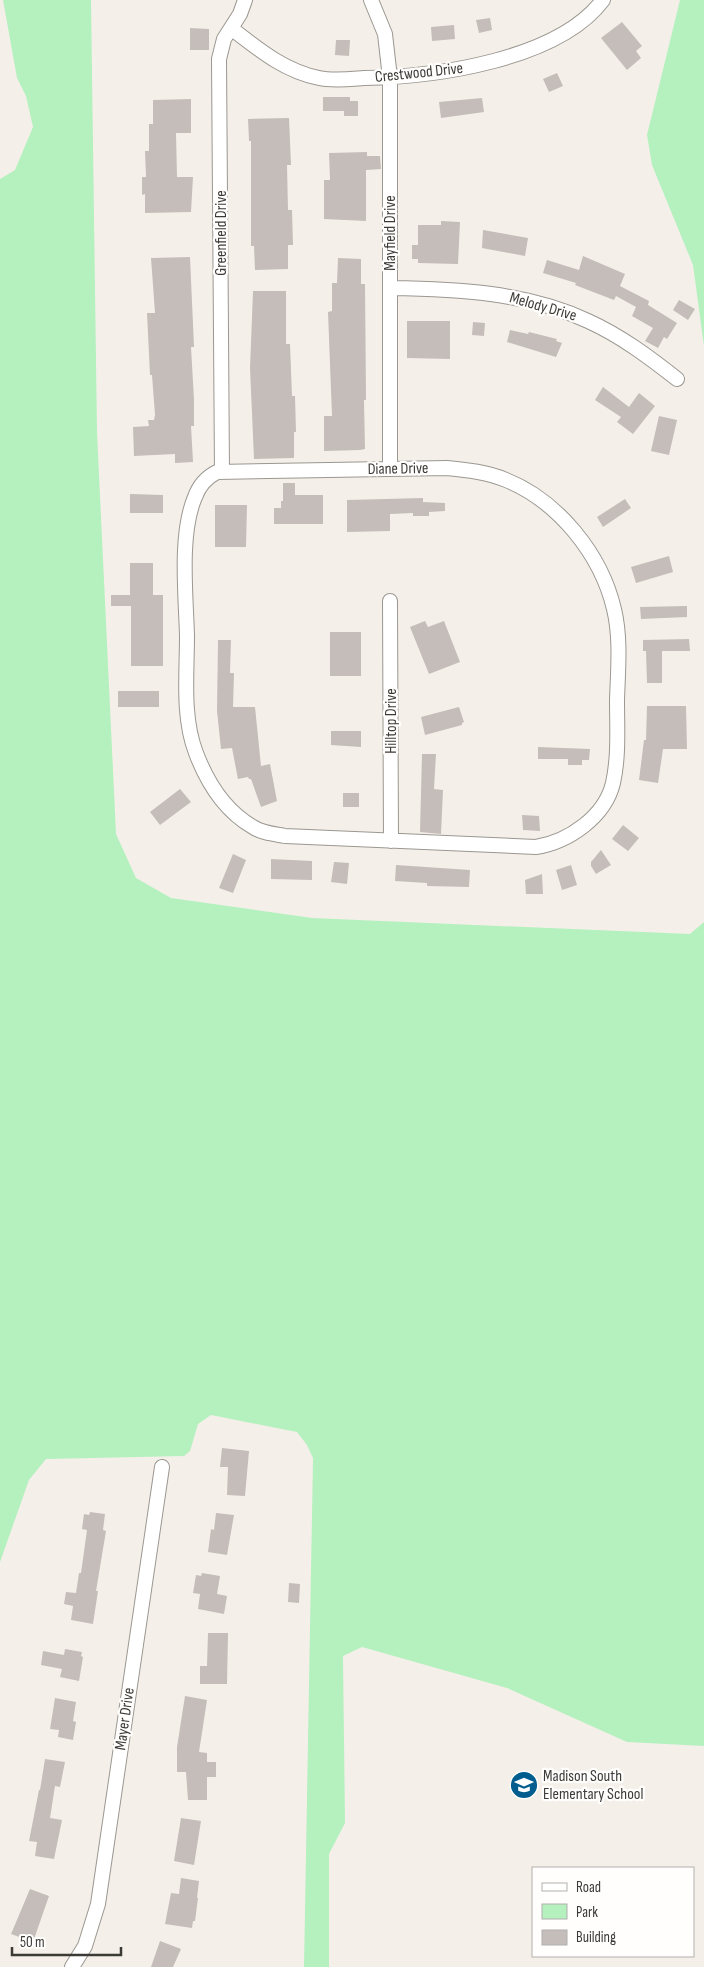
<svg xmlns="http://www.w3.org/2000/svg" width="704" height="1967" viewBox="0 0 704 1967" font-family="'Sofia Sans Condensed',sans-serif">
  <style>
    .green { fill: #b5f0bf }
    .building { fill: #c4bdb9 }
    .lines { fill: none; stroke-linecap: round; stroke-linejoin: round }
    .minor-casing { stroke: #9b9791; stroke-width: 16 }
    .minor { stroke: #fff; stroke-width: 14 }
    .labels { text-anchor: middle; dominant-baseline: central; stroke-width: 4.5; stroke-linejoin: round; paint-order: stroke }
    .street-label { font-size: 16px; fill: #3b3a37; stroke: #fffefd }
    .poi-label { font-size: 16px; fill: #3b3a37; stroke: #fffefd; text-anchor: start }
  </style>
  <rect width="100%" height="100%" fill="#f4f0e9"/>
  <path class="green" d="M3,0H91L97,432L116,834L136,878L171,898L312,918L690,934L704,922V1746L627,1742L507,1688L362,1647L343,1656L345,1823L329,1854V1967H304L313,1458L307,1445L297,1432L211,1415L198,1424L190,1451L184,1456L46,1459L29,1480L0,1562V179L15,170L33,127L26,96L17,78Z
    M680,0H704V346L693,265L652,165L647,135Z"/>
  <path class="building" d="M490,18L492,30L479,33L476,20Z
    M622,22L642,46L636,51L641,58L627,70L601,38Z
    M454,25L455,39L432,41L431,27Z
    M190,28L209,29V50H190Z
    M336,40H350L349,56L335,55Z
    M557,73L563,86L549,92L543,79Z
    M323,97H350V101H358V116H344V111H323Z
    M482,98L484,112L441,118L439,102Z
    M191,99V133H176L177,177H193L191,212L145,213V194L142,195V177H146L145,151H149V124H153V100Z
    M289,118L291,165H287L288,210H292L293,245H288V269L255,270L254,246H251V141H249L248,119Z
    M367,152V156H380L381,169L366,170V221L324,219V180H330L329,153Z
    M441,221L460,222L458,264L418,263V259H412V245H418V225H441Z
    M483,230L528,238L525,256L482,248Z
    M583,256L625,274L620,286L649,301L648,305L677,323L667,339L664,337L658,348L645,341L653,328L632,316L636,307L616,296L614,300L575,285L576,283L543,273L547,260L579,270Z
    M190,257L194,347H191L194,400V426H191L193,462L175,463V454L134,456L133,427L149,426L148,420H154L155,415L152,375H150L147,313H155L151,258Z
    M338,258L361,259V284H365L366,400H364L365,449L360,450L324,451V416H332L328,312L332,311V283H337Z
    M253,291H286V344H290L292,396H295L296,432H294V458L254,459L250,368Z
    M679,300L695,309L688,320L673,310Z
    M407,321H450V359L407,358Z
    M473,322L485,323L484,336L472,335Z
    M510,330L528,334L529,332L557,339L556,341L562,343L556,357L507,342Z
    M603,387L629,407L639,393L655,406L633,434L617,422L621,417L595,400Z
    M659,416L677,420L669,455L651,451Z
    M283,483H295V495H323V524H274V508H281V501H283Z
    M130,494L163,495V513H130Z
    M423,498V502L445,503V511L429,512V516H413V513L390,514V531L347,532V500Z
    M625,499L631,508L603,527L597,517Z
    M215,505H247L246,547H215Z
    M669,556L673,572L636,583L631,567Z
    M130,563H153V595H163V666H131V606H111V595H130Z
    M687,606V617L641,619L640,607Z
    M425,621L428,627L444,621L460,662L429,674L410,627Z
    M330,632H361V676H330Z
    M689,639L690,651H662V683H647L646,651H643V640Z
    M218,640H231L230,673H234L233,707H255L261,766L270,764L277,801L261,807L251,779H249L248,777L238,779L232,748L221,749L217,711Z
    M118,691H159V707H118Z
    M647,706H686L687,749H663L658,783L639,780L644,740H646Z
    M459,707L464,722L462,723V725L425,735L421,717Z
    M331,731H361V747L331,745Z
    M538,747L590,749L589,760H582V765H568V759H538Z
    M422,754H436L434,789L443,790L441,834L420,832Z
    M180,789L191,802L160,825L150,812Z
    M343,793H359V807H343Z
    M522,815L539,816L540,831L523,830Z
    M623,825L639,838L628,851L612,839Z
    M601,850L611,865L596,874L591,866V862Z
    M233,854L246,860L233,893L219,888Z
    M271,859L312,861V880L271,879Z
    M334,862L349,863L347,884L331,882Z
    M396,865L470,870L469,887L427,886V883L395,881Z
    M571,865L577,885L562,890L556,870Z
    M542,874L543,894H526L525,880Z
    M222,1448L249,1451L245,1496L227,1495L228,1467H220Z
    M90,1512L105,1514L103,1530L106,1531L96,1591H98L93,1624L71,1620L73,1606L64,1604L66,1592L76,1593L79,1573H81L87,1530L82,1529L84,1514L89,1515Z
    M216,1513L234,1515L227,1555L208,1552L211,1529L214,1530Z
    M202,1573L220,1576L217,1594L227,1596L224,1614L198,1609L200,1594L193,1593L196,1575L201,1576Z
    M289,1583L300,1584L299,1603L288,1602Z
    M208,1633H228L227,1684H200V1666H207Z
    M65,1649L82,1652L81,1656L83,1657L79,1681L60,1677L62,1669L41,1665L43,1651L64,1655Z
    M185,1696L207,1700L199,1752L207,1753V1762H216V1777H207V1800H188L186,1772H177V1747Z
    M55,1698L76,1702L73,1721L76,1722L73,1740L58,1737L59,1730L50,1729Z
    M45,1759L65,1762L60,1787L55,1786L50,1818L62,1820L54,1859L35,1856L37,1842L29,1841L39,1790H40Z
    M181,1818L201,1821L194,1865L174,1861Z
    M181,1878L199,1881L197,1898H198L195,1921H193L192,1928L165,1924L171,1893L179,1894Z
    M30,1889L49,1896L33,1942L11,1934Z
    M160,1941L181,1949L173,1967H151Z"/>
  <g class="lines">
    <defs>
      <path id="minor" d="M371,0L385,34L390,78V469
        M231,28C258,49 284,71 319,78C333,81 350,79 364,78C435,77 558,60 603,0
        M390,288C457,289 526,292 588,321C621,336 649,357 677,379
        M447,468C467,470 487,472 506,480C558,501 601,554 614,609C621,638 618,670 617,700C617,727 619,756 613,783C605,817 568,842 536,847L285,836C274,834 262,833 253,827C225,811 207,782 196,753C182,717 187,674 187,636C186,596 179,534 195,497C199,486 207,477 217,472Z
        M222,472L219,59L224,39L240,14L245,0
        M390,601L391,841
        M72,1967L85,1946L98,1904L162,1467"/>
    </defs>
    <use href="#minor" class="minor-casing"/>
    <use href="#minor" class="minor"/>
  </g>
  <defs>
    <symbol id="school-disc" viewBox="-11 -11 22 22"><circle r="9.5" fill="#005d8e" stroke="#fffefd"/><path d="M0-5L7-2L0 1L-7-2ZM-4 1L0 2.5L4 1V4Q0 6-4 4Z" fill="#fff"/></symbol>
  </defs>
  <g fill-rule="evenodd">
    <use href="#school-disc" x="508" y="1769" width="32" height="32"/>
  </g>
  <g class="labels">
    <g class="street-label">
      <text transform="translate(419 73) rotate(-6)">Crestwood Drive</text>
      <text transform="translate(221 233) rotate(-90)">Greenfield Drive</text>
      <text transform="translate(390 233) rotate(-90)">Mayfield Drive</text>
      <text transform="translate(543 307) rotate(16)">Melody Drive</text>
      <text transform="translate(398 469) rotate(-1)">Diane Drive</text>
      <text transform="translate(391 721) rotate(-90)">Hilltop Drive</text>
      <text transform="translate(125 1719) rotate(-82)">Mayer Drive</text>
    </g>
    <g class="poi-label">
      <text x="543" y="1776">Madison South<tspan x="543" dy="18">Elementary School</tspan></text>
    </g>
  </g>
  <rect x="532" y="1867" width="162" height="90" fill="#fffefd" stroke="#b1b0ae"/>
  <rect x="542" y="1883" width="25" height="8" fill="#ffffff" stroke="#b1b0ae"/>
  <text x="576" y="1892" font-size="15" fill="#3b3a37">Road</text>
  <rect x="542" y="1904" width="25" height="15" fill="#b5f0bf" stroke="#b1b0ae"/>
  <text x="576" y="1917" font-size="15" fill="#3b3a37">Park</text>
  <rect x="542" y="1930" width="25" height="15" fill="#c4bdb9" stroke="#b1b0ae"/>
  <text x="576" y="1942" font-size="15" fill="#3b3a37">Building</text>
  <path d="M12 1947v8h109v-8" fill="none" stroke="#3b3a37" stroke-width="2.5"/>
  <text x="20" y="1947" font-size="15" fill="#3b3a37" stroke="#fffefd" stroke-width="4" paint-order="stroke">50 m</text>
</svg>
